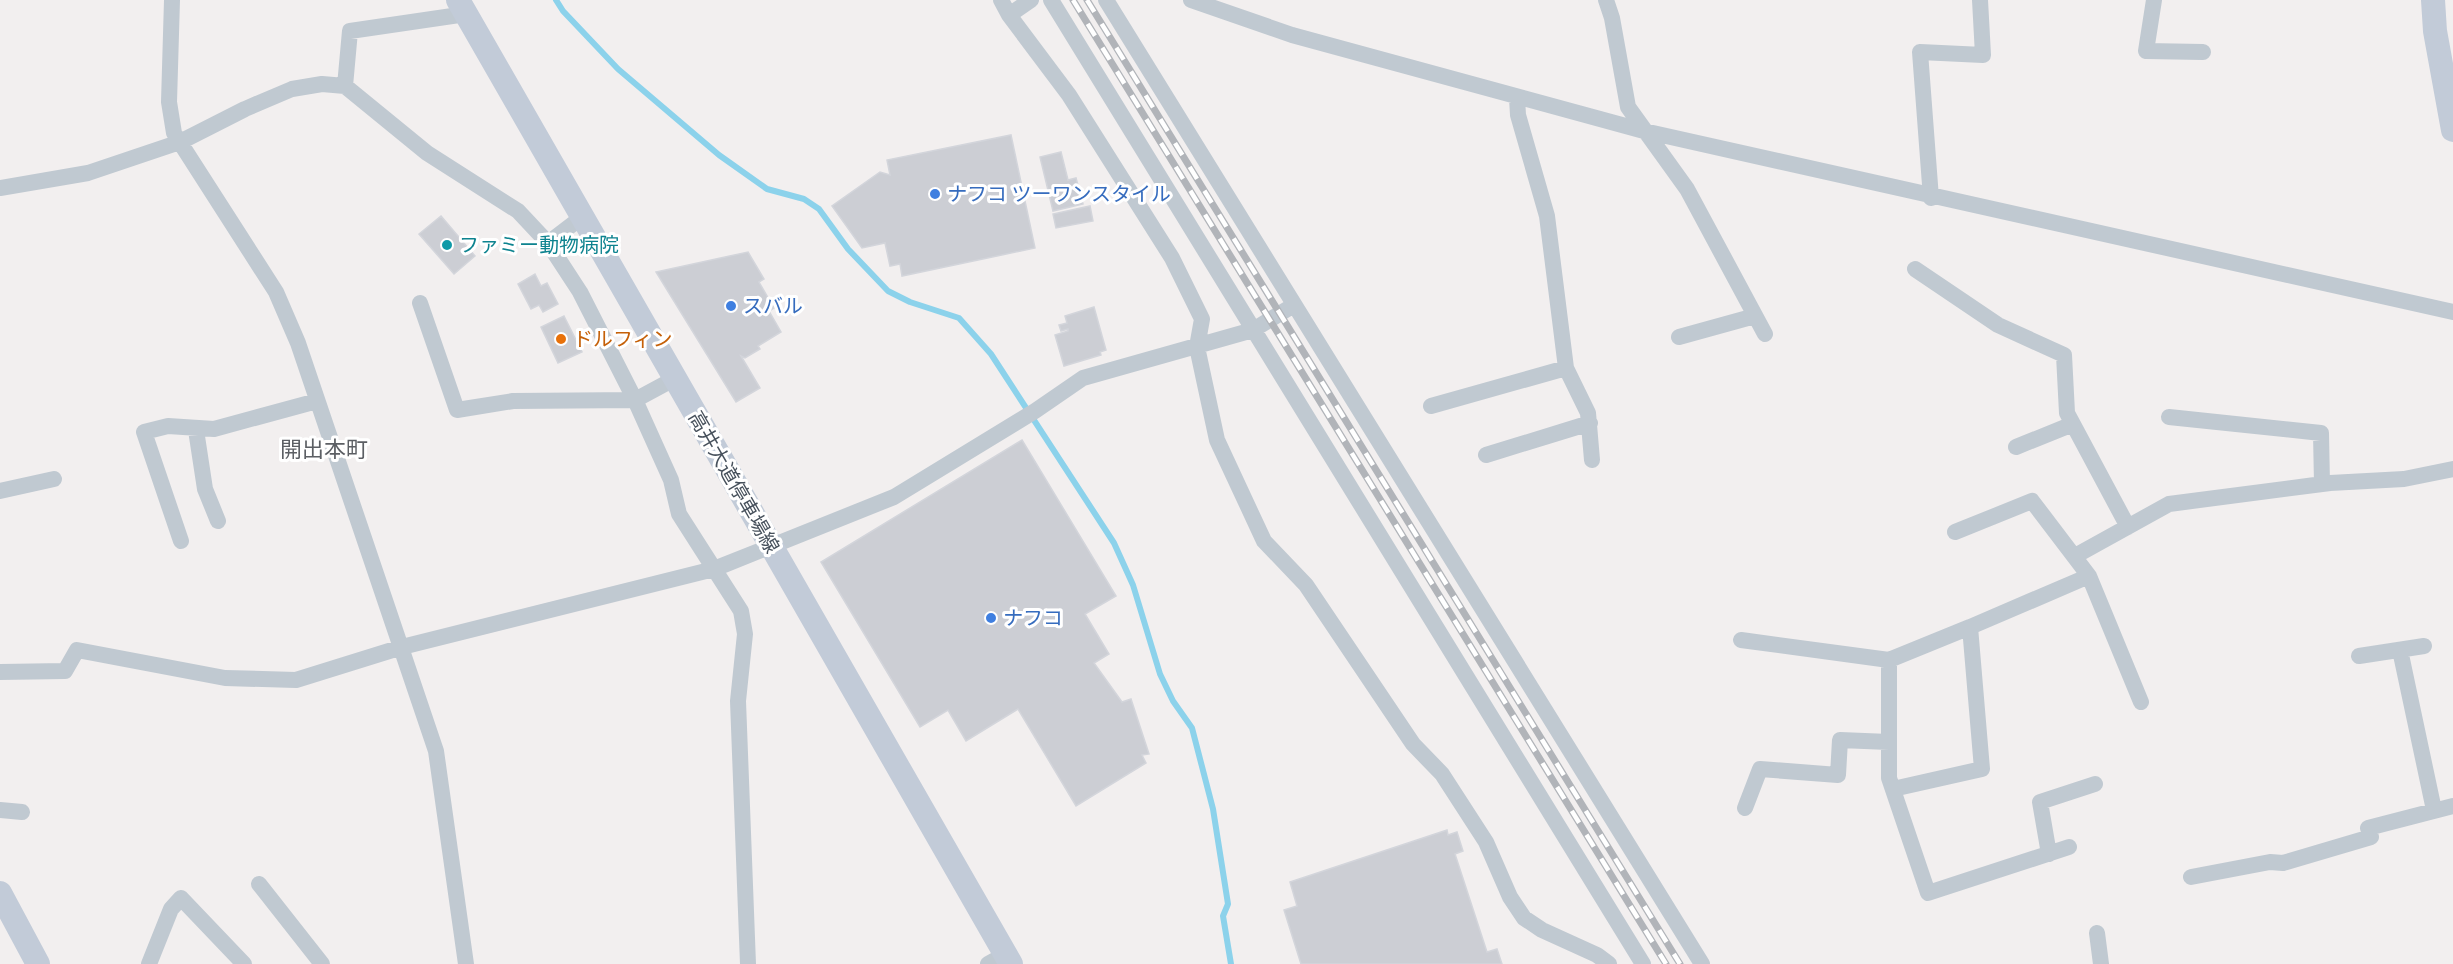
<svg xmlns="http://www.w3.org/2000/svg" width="2453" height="964" viewBox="0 0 2453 964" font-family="Cabin,'Noto Sans JP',sans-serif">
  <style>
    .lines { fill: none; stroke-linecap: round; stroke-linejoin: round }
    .stream { stroke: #8cd2eb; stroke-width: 6 }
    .building { fill: #ccced4; stroke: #d3d5db; stroke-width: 1.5 }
    .street { stroke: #c0c9d1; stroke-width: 16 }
    .secondary { stroke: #c2cbd8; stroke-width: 24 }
    .rail-casing { stroke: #b1b4b9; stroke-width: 7 }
    .rail { stroke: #fff; stroke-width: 4.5; stroke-dasharray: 14; stroke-linecap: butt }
    .shop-dot { fill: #3f7fe0; stroke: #fff; stroke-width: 2 }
    .culture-dot { fill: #0f9aa8; stroke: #fff; stroke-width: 2 }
    .food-dot { fill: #e8710a; stroke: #fff; stroke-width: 2 }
    .labels { text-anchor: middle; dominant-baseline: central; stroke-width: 6; stroke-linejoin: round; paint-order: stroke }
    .shop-label { font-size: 20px; fill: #366cbe; stroke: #fff; text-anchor: start }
    .culture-label { font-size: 20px; fill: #0d838f; stroke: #fff; text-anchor: start }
    .food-label { font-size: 20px; fill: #c56008; stroke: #fff; text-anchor: start }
    .street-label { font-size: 20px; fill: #47515c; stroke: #fff }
    .quarter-label { font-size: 22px; fill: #5c5f64; stroke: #fff }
  </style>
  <rect width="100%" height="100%" fill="#f2efef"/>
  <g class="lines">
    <path class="stream" d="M556,0L563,11L618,69L719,155L767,189L804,199L819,209L848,249L888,291L910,302L959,318L991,354L1114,543L1133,585L1160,674L1173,701L1192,728L1213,809L1228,904L1223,916L1231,964"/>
  </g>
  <path class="building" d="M1011,135L1035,248L902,276L900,264L890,266L885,243L862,248L832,206L880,172L890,175L887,160Z
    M1061,152L1068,180L1076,178L1083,204L1053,211L1040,157Z
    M1090,206L1093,221L1056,228L1053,214Z
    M441,216L475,256L454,274L419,234Z
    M748,252L764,279L759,282L774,308L769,311L781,332L758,346L760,349L745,358L741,356L760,388L736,402L656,272Z
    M535,274L541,286L547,283L558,304L543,312L539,305L531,309L518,284Z
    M1094,307L1106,350L1100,352L1101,355L1064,366L1055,335L1068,331V329L1061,331L1059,325L1067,323L1065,316Z
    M564,316L582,352L558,363L541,327Z
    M1022,440L1116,596L1085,614L1109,654L1094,663L1122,702L1131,699L1149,754L1142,755L1146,763L1076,806L1018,709L966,741L948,710L920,727L821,562Z
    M1447,830L1448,835L1457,832L1463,851L1455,854L1487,952L1497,949L1502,964H1301L1284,910L1297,906L1290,882Z"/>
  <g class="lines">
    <path class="street" d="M172,0L169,102L174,133L276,292L298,343L436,751L466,964
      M1001,0L1009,15L1069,95L1172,258L1202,319L1197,347L1217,440L1264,541L1306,585L1413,744L1442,774L1486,842L1510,897L1524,918L1542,930L1597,955L1609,964
      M1051,0L1643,964
      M1106,0L1702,964
      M1191,0L1292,35L1644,131L2453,312
      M1606,0L1612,18L1628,107L1687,189L1765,334
      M2154,0L2146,51L2203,52
      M1009,15L1031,0
      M345,86L350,31L466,14
      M1517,98L1518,115L1547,216L1566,368L1588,413L1592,460
      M0,188L88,173L180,142L245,109L292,89L322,84L345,86L427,153L518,211L548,243L580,292L635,400L671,480L679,514L741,611L745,634L738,701L748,964
      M1931,198L1920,52L1983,55L1980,0
      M548,243L582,217
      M1915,269L1998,325L2064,355L2067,413L2128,527
      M420,303L457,410L513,401L635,400L674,379
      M1679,337L1755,316
      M1431,406L1566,368
      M2169,417L2321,433L2322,484
      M196,430L205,489L218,521
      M2016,447L2073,424
      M1486,455L1590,423
      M0,491L54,479
      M181,541L144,432L168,426L214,429L317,401
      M2075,556L2169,504L2330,483L2404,479L2453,469
      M2089,576L2141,702
      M1741,640L1889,660L1970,627
      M2400,650L2434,810
      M2359,656L2424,646
      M1889,660V778L1928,893L2069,847
      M0,672L65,671L77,650L225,678L296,680L402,647L714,569L894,497L1035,411L1083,378L1253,330L1294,305
      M1893,789L1982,769L1970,627L2089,576L2032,501L1955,532
      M1745,808L1760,769L1838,775L1840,740L1889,742
      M0,810L22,812
      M2049,854L2040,802L2095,784
      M2191,877L2270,862L2283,863L2371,837L2368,828L2453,806
      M259,884L322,964
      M2097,933L2101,964
      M149,964L171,909L181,898L244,964
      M988,964L1006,954"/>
    <path class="secondary" d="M458,0L1011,964
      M2433,0L2435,31L2453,130
      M0,893L38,964"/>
    <defs>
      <path id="rail" d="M1073,0L1666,964
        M1087,0L1680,964"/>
    </defs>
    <use href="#rail" class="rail-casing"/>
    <use href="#rail" class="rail"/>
  </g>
  <g class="shop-dot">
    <circle cx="935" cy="194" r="6"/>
    <circle cx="731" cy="306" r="6"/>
    <circle cx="991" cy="618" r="6"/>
  </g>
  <circle class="culture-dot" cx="447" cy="245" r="6"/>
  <circle class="food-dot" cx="561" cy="339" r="6"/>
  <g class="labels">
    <g class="shop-label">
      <text x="947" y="194">ナフコ ツーワンスタイル</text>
      <text x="743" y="306">スバル</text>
      <text x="1003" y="618">ナフコ</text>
    </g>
    <g class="culture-label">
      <text x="459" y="245">ファミー動物病院</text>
    </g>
    <g class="food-label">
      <text x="573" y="339">ドルフィン</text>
    </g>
    <g class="street-label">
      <text transform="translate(734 482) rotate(60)">高井大道停車場線</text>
    </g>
    <g class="quarter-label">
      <text x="324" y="449">開出本町</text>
    </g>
  </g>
</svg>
